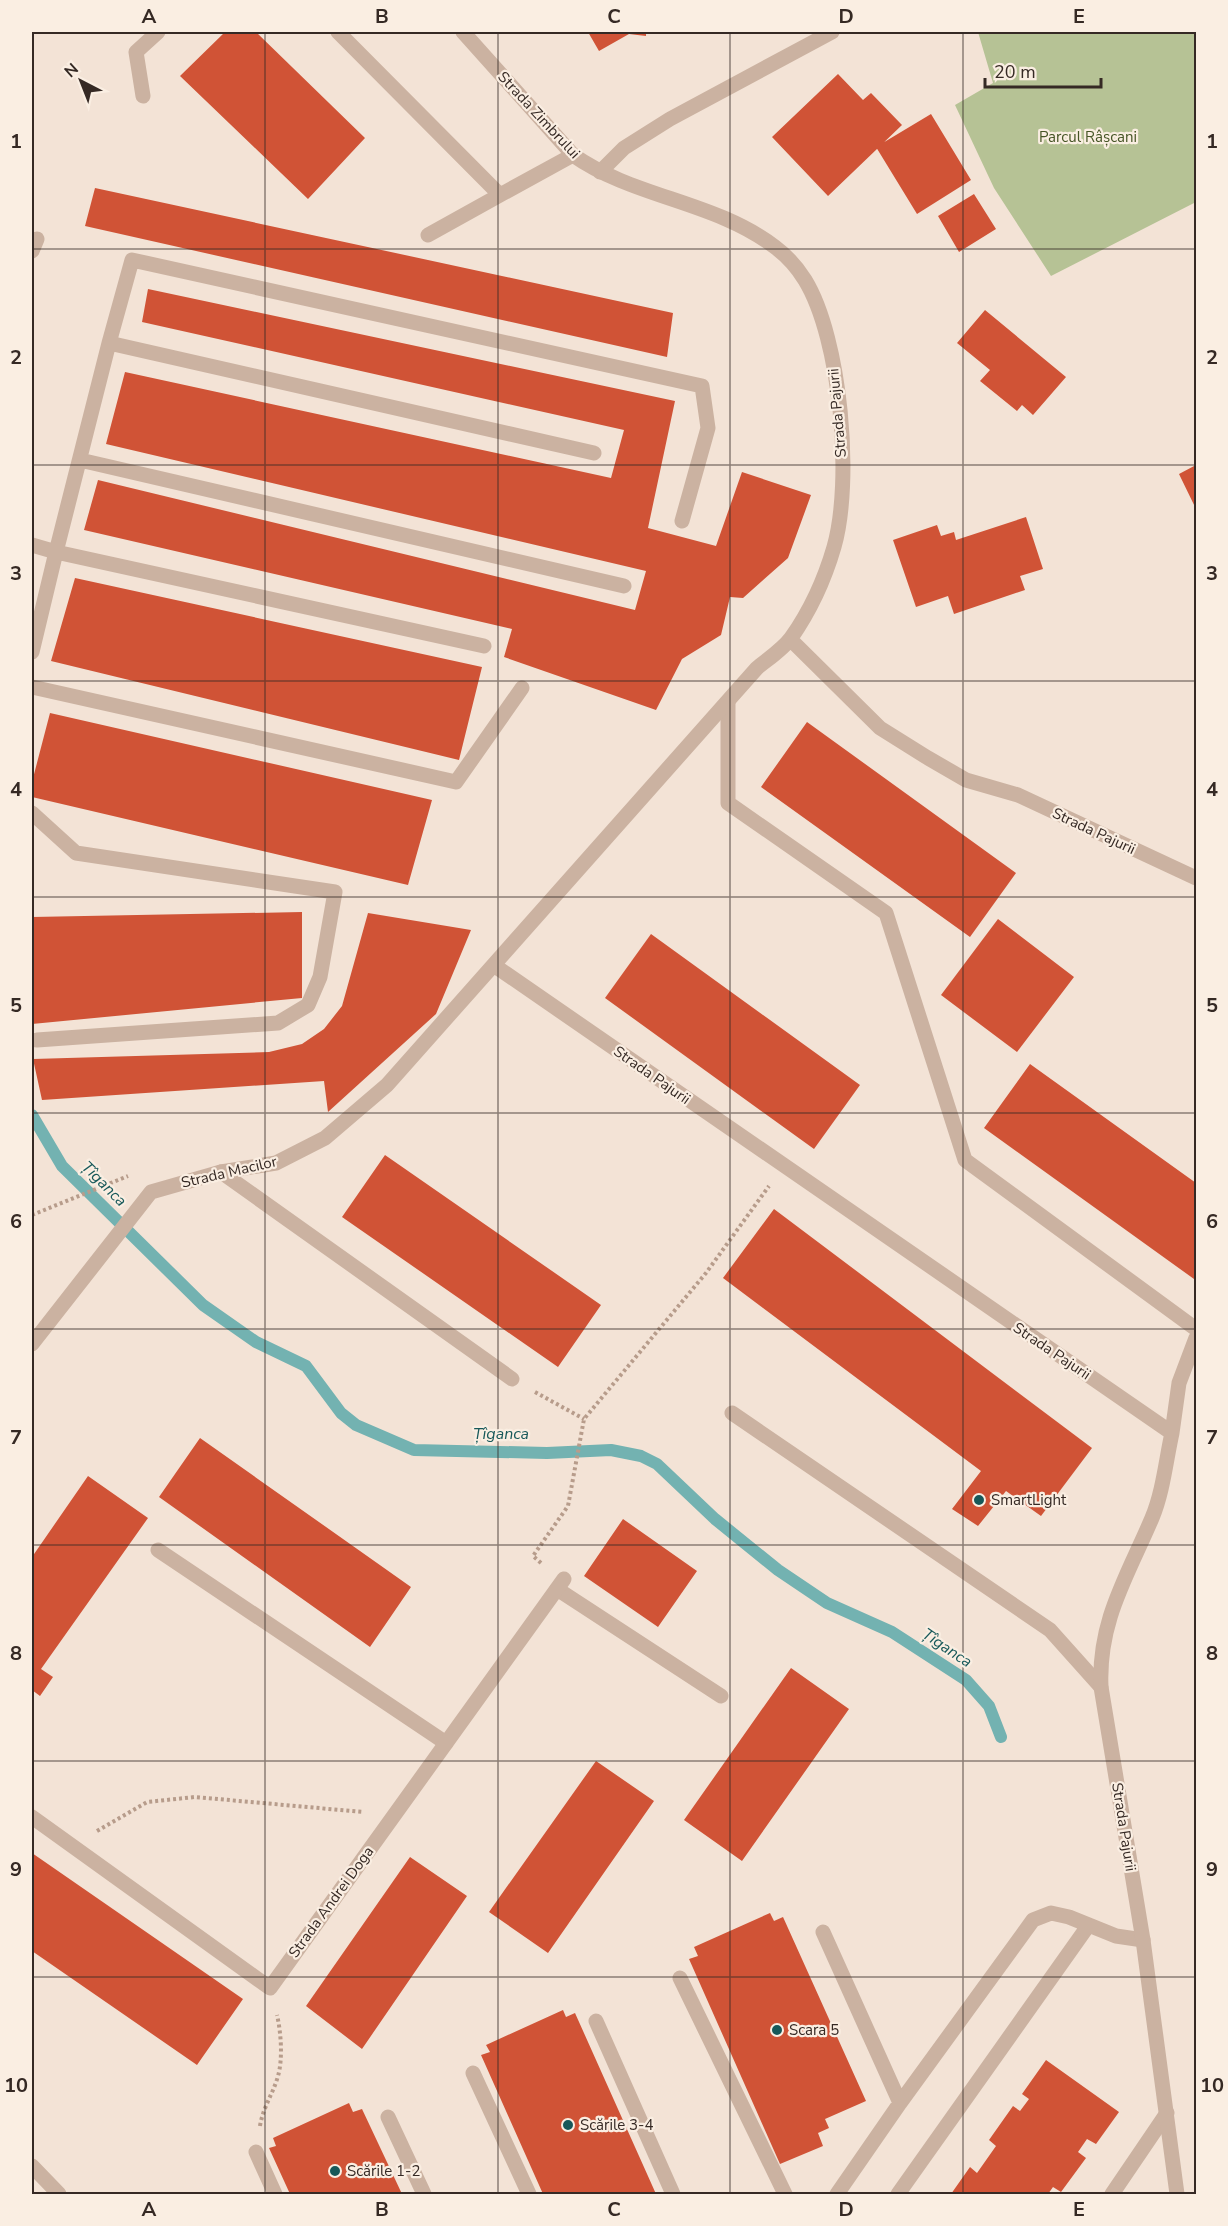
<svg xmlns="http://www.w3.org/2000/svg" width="1228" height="2226" viewBox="0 0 1228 2226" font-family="'Nunito Sans',sans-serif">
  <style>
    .green { fill: #b6c295 }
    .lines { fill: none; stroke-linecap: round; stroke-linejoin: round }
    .stream { stroke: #73b2b1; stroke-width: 12 }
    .building { fill: #d05336 }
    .path { stroke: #b79c8b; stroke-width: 4; stroke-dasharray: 3 3; stroke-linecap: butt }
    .service { stroke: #cbb2a1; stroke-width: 15 }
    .minor { stroke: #cbb2a1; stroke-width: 15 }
    .grid { fill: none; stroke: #352924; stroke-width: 1.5; stroke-opacity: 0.55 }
    .poi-dot { fill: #175859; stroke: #faeee2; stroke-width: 2 }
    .labels { text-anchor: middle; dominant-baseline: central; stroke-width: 4.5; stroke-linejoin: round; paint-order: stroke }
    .street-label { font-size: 15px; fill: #352924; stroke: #faeee2 }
    .park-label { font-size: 15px; fill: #465526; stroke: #faeee2 }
    .poi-label { font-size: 15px; fill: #352924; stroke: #faeee2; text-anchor: start }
    .water-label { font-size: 16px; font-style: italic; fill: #175859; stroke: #faeee2 }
    .neatline { fill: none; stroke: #352924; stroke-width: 2 }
    .grid-label { font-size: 20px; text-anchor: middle; font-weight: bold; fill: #352924 }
  </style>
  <rect width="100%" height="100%" fill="#f3e3d6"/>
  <path class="green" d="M978,32H1196V202L1051,276L994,188L955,105L993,83Z"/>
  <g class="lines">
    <path class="stream" d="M32,1115L62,1166L203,1305L256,1342L306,1366L341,1413L356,1425L414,1450L547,1453L611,1450L641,1456L657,1464L715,1519L778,1570L827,1603L892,1632L966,1680L989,1706L1001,1737"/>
  </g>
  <path class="building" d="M225,32H256L365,138L308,199L180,76Z
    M588,32H646V36L629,34L599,51Z
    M838,74L863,100L871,93L902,125L828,196L772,137Z
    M931,114L971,180L917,214L876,147Z
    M95,188L673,313L667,357L85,226Z
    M974,194L996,229L959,252L938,216Z
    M148,289L675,401L648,528L716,546L742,472L811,495L788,558L743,598L730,597L721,635L682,659L656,710L504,657L512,629L84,530L98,480L635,610L646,571L106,444L125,372L611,478L624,430L142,322Z
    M985,310L1066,377L1033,415L1022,405L1017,411L980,381L990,370L957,343Z
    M1196,465V509L1179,474Z
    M1026,517L1043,569L1020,576L1025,590L954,614L948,596L916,607L893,540L937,525L941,536L954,532L956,540Z
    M75,578L482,667L459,760L51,661Z
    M50,713L432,800L408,885L32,797V782Z
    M807,722L1016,873L970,937L761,787Z
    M302,912V998L32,1024V917Z
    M368,913L471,930L436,1014L328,1112L324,1081L42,1100L33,1059L269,1052L302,1044L324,1029L342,1006Z
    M998,919L1074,977L1017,1052L941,995Z
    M651,934L860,1085L814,1149L605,998Z
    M1030,1064L1196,1183V1275L1194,1279L984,1128Z
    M385,1155L601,1305L558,1367L342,1217Z
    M774,1209L1092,1448L1041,1516L1006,1491L978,1526L952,1509L981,1471L723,1278Z
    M200,1438L411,1587L370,1647L159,1497Z
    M88,1476L148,1518L41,1669L53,1677L40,1696L32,1690V1557Z
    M623,1519L697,1571L658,1627L584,1576Z
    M791,1668L849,1709L742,1861L684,1820Z
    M596,1761L654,1801L548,1953L489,1912Z
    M32,1853L243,1999L197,2065L32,1951Z
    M410,1857L467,1896L362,2049L306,2006Z
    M770,1913L774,1921L783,1917L866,2101L825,2119L829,2128L818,2133L823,2146L780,2164L689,1959L698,1956L694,1947Z
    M563,2010L566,2017L575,2013L656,2194H543L481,2055L490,2052L486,2045Z
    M1046,2060L1119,2112L1096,2144L1087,2139L1078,2152L1086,2158L1061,2192L1053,2187L1048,2194H951L970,2167L977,2173L996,2146L989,2140L1013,2106L1020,2111L1029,2099L1022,2094Z
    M349,2103L353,2112L362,2109L402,2194H290L269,2148L276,2146L273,2138Z"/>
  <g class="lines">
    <path class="path" d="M32,1215L128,1176
      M535,1392L584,1419
      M541,1563L533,1556L568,1506L584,1419L706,1273L769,1186
      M97,1831L147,1802L195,1797L363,1812
      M260,2126C263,2107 273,2094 278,2076C283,2059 281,2032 277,2015"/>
    <path class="service" d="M338,32L500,195L573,155
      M143,96L136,52L158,32
      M600,172L624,148L670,119L832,32
      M428,235L500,195
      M109,343L132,260L702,386L708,428L682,521
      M80,460L624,586
      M32,545L56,552L32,652
      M484,646L56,552L109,343L594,453
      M32,687L456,782L522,688
      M728,703V803L886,913L965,1160L1196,1329
      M32,813L76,853L335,892L320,977L308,1005L278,1023L37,1040
      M221,1172L512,1379
      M732,1413L1050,1630L1101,1687
      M158,1550L446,1743
      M557,1589L721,1696
      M823,1932L900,2103
      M680,1978L785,2194
      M596,2021L673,2194
      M473,2073L529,2194
      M388,2117L424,2194
      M32,2166L59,2194
      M837,2194L900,2103L1033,1920L1051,1913L1069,1917L1116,1936L1143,1940
      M898,2194L1088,1926
      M1112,2194L1167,2113"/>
    <path class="minor" d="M32,251L37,239
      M790,639L880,728L928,758L966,780L1018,795L1196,878
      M495,966L1172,1433C1166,1460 1163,1492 1152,1518C1127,1577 1098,1621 1101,1687L1143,1940L1177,2194
      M32,1344L151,1192L221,1172L276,1163L325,1138L387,1085L757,668C768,659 783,649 791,638C810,611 825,578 834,547C853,481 841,339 805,280C797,267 787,256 775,247C715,201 634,198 573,155L463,32
      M1172,1433L1179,1383L1196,1338
      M32,1817L270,1988L564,1579
      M256,2152L275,2194"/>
  </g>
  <path class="grid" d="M265,32V2194M498,32V2194M730,32V2194M963,32V2194M32,249H1196M32,465H1196M32,681H1196M32,897H1196M32,1113H1196M32,1329H1196M32,1545H1196M32,1761H1196M32,1977H1196"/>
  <g class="poi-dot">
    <circle cx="979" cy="1500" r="6"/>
    <circle cx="777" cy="2030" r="6"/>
    <circle cx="568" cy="2125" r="6"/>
    <circle cx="335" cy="2171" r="6"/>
  </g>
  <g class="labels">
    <g class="street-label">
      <text transform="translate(539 115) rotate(47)">Strada Zimbrului</text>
      <text transform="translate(837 413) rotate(-95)">Strada Pajurii</text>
      <text transform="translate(1094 831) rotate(25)">Strada Pajurii</text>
      <text transform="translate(652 1075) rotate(35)">Strada Pajurii</text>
      <text transform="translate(229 1172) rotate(-13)">Strada Macilor</text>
      <text transform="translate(1052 1351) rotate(34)">Strada Pajurii</text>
      <text transform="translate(1124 1827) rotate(81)">Strada Pajurii</text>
      <text transform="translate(331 1902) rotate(-54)">Strada Andrei Doga</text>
    </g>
    <g class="park-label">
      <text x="1088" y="137">Parcul Râșcani</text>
    </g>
    <g class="poi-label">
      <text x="991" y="1500">SmartLight</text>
      <text x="789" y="2030">Scara 5</text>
      <text x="580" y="2125">Scările 3-4</text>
      <text x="347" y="2171">Scările 1-2</text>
    </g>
    <g class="water-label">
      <text transform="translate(104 1184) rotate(45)">Țîganca</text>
      <text x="501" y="1434">Țîganca</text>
      <text transform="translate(947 1648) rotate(34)">Țîganca</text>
    </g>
  </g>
  <rect width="1228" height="2226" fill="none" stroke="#faeee2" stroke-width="66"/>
  <g transform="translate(81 81) rotate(318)" stroke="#faeee2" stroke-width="4.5" paint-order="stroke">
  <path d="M0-4.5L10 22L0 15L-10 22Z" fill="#352924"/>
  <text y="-9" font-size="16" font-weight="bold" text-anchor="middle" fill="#352924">N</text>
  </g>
  <path d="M985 78v9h116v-9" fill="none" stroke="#352924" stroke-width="3"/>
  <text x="994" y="78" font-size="18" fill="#352924" stroke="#faeee2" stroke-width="4.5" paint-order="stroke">20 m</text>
  <rect x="33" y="33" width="1162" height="2160" class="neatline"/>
  <g class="grid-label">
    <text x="149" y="23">A</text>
    <text x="382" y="23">B</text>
    <text x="614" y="23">C</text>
    <text x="846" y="23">D</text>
    <text x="1079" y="23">E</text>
    <text x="16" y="148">1</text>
    <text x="1212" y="148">1</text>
    <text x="16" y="364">2</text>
    <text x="1212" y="364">2</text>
    <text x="16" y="580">3</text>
    <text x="1212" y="580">3</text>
    <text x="16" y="796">4</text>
    <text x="1212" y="796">4</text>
    <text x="16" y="1012">5</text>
    <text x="1212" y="1012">5</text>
    <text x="16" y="1228">6</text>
    <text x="1212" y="1228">6</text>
    <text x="16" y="1444">7</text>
    <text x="1212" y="1444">7</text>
    <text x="16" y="1660">8</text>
    <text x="1212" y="1660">8</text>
    <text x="16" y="1876">9</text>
    <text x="1212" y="1876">9</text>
    <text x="16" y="2092">10</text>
    <text x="1212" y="2092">10</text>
    <text x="149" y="2216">A</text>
    <text x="382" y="2216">B</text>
    <text x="614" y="2216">C</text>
    <text x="846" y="2216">D</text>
    <text x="1079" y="2216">E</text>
  </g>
</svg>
